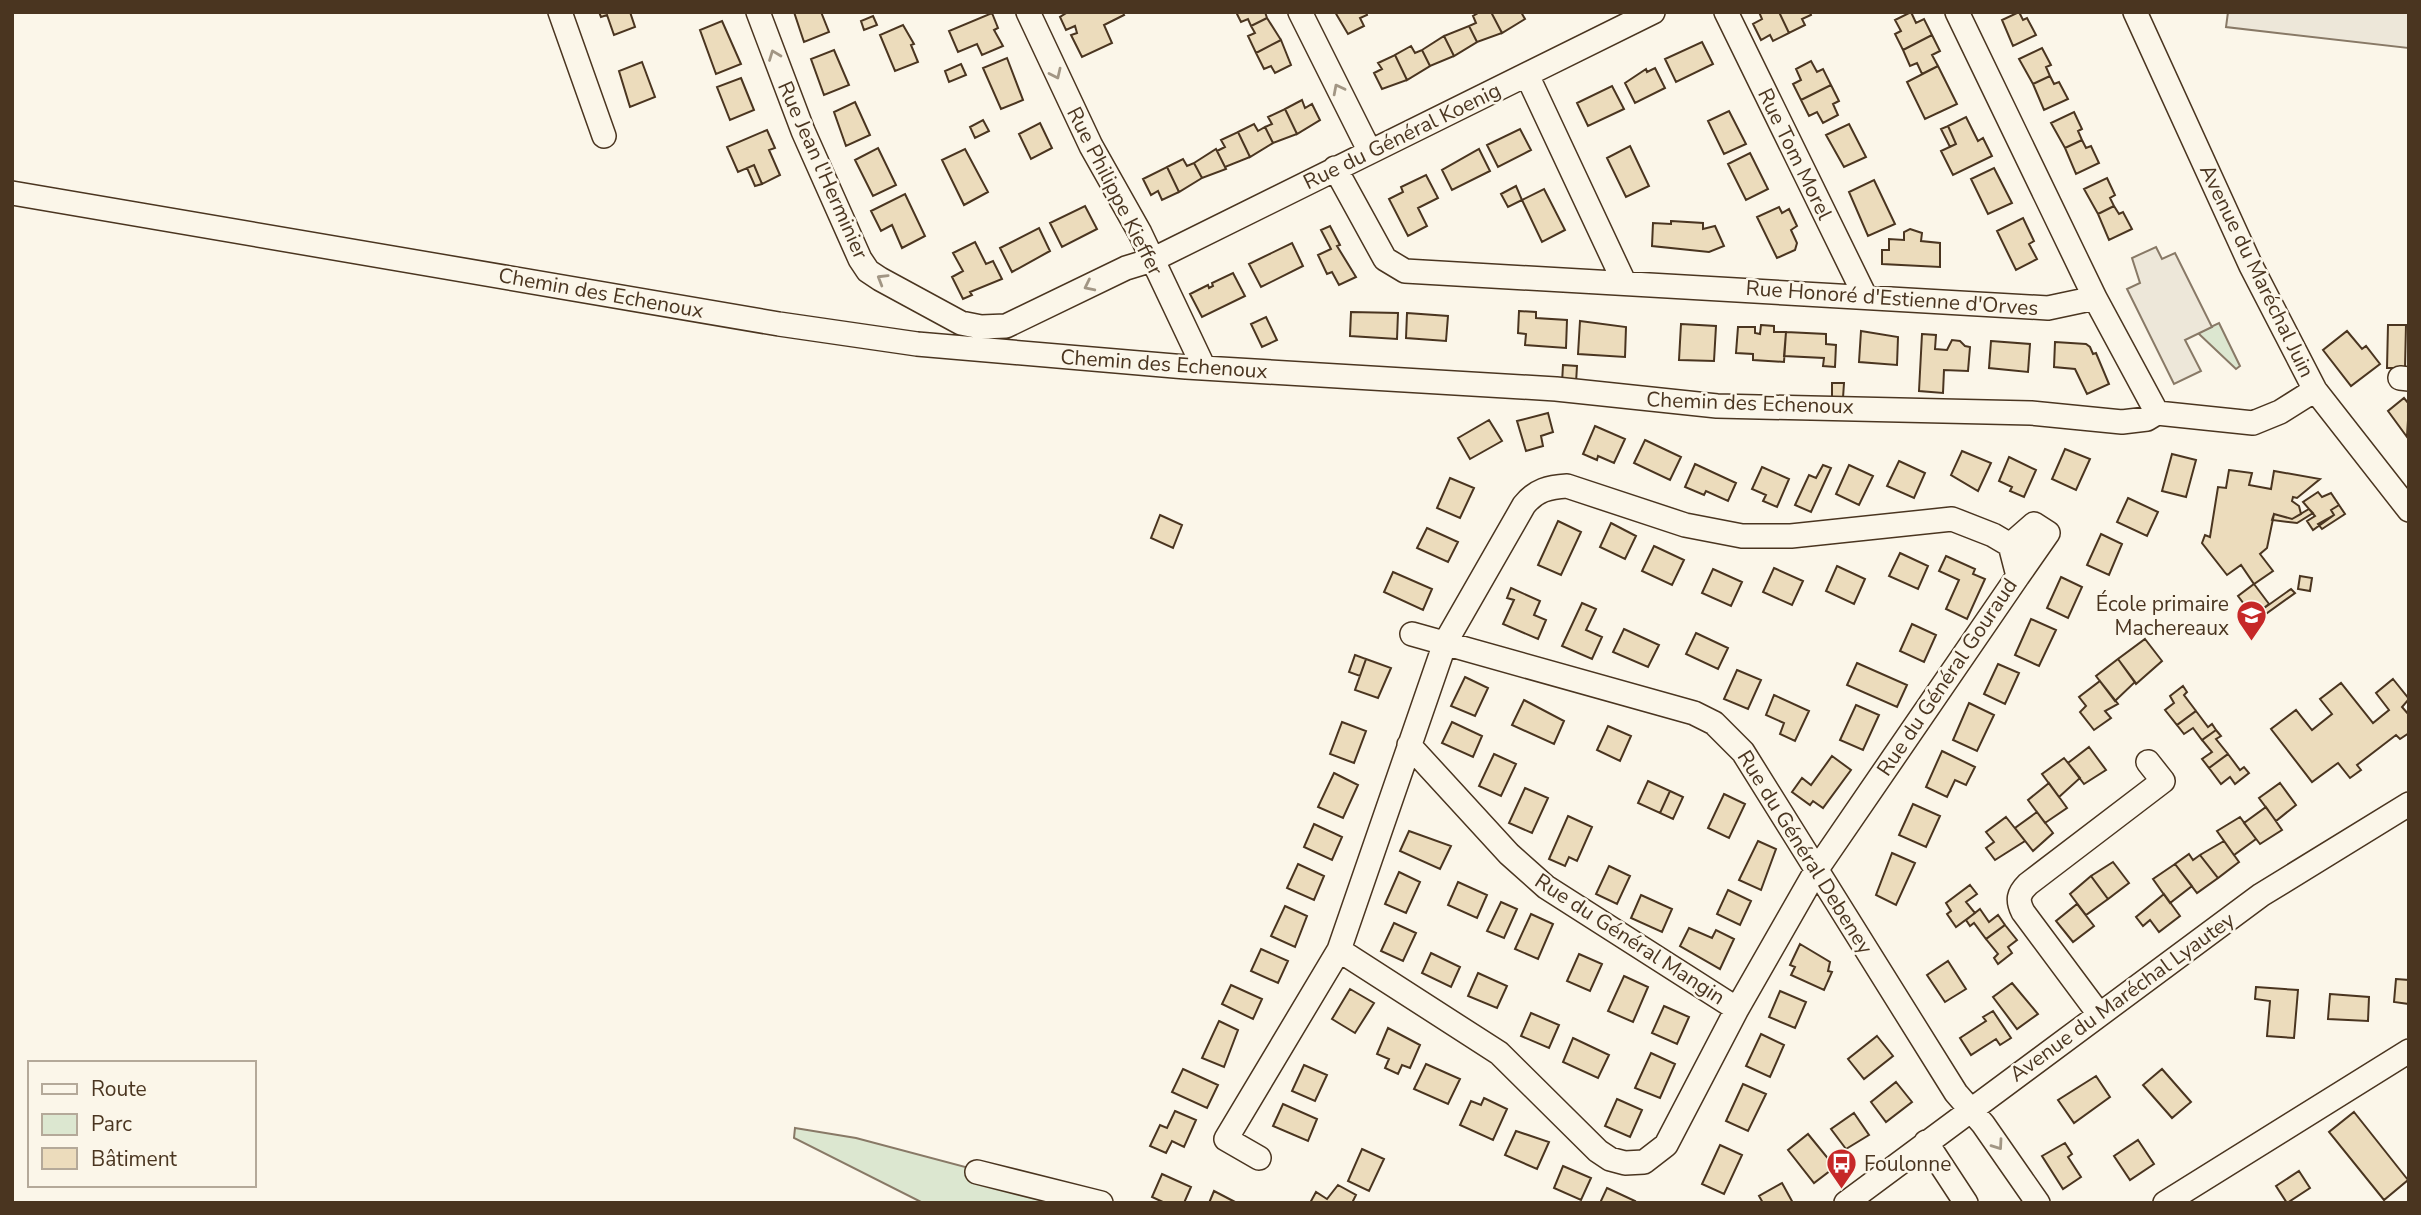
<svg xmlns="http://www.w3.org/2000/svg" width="2421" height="1215" viewBox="0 0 2421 1215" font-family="'Nunito Sans',sans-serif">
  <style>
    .green { fill: #dce7d0; stroke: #887966; stroke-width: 2 }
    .parking { fill: #ede7d9; stroke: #887966; stroke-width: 2 }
    .building { fill: #ecdcbc; stroke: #4a3520; stroke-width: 2 }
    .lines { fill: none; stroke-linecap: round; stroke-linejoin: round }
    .minor-casing { stroke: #4a3520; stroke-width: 26 }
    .minor { stroke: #fbf6e9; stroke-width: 23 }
    .oneway { stroke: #a29684 }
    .labels { text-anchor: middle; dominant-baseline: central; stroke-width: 5; stroke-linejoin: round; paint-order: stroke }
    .street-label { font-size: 21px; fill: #4a3520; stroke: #fbf6e9 }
    .poi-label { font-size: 21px; fill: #4a3520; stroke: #fbf6e9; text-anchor: end }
  </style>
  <rect width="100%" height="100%" fill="#fbf6e9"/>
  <path class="green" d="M2219,323L2240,366L2236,369L2198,333Z
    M795,1128L856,1138L1101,1203H923L794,1138Z"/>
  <path class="parking" d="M2228,12H2409L2408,48L2226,27Z
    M2156,247L2162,259L2175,253L2212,327L2185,340L2201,371L2174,384L2127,289L2140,283L2132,258Z"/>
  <path class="building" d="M599,12H630L635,27L614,35L607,15L601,17Z
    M794,12H821L829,32L804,42Z
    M1122,12L1124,15L1104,25L1112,43L1082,57L1071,35L1077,33L1075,26L1066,30L1060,17L1068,12Z
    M1236,12H1265L1267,18L1251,26L1248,19L1241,22Z
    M1335,12H1366L1367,15L1360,18L1364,26L1348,34Z
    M1480,12H1491L1502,33L1477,42L1469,26L1476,23L1473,16Z
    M1491,12H1521L1525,19L1502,33Z
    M1759,12H1779L1789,33L1773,41L1770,35L1761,40L1753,24L1762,19Z
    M1779,12H1810L1811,15L1802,19L1805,25L1789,33Z
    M1911,12L1916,23L1924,19L1932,35L1903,50L1895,34L1901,31L1895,20Z
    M2019,12L2023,20L2027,18L2036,35L2013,46L2002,20Z
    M992,13L998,28L994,30L1003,46L982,55L977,44L958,52L949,31Z
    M873,16L877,25L864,30L861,21Z
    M1267,18L1281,40L1256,53L1248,36L1255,33L1251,26Z
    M722,21L741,64L716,74L700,30Z
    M903,25L914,44L911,45L918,62L895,71L880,35Z
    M1469,26L1477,42L1454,56L1444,36Z
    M1932,35L1940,51L1932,55L1938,66L1922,74L1917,63L1910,66L1903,50Z
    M1444,36L1454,56L1430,66L1422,50Z
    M1281,40L1291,65L1275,73L1271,66L1264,69L1256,53Z
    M1702,42L1713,64L1676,82L1665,59Z
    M1411,46L1415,53L1422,50L1430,66L1407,80L1395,55Z
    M2042,48L2051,65L2046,67L2050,76L2033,84L2019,59Z
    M834,50L849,85L824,95L811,59Z
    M1395,55L1407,80L1382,89L1374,73L1382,69L1378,63Z
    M1007,58L1023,100L1001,109L983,68Z
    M1811,61L1817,72L1823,69L1831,85L1801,100L1793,84L1801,80L1796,69Z
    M642,62L655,97L630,107L619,71Z
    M961,64L966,75L949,82L945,71Z
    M1938,66L1957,104L1925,119L1907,82Z
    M1655,68L1665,88L1635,103L1625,83L1646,69L1647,72Z
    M2050,76L2054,84L2059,82L2068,99L2044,110L2033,84Z
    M741,78L754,110L730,120L717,87Z
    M1831,85L1839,101L1833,104L1838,115L1823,123L1817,112L1809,116L1801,100Z
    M1612,86L1624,109L1588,126L1577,103Z
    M1302,100L1305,108L1312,104L1320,120L1297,134L1285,109Z
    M855,102L870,135L846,146L834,112Z
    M1285,109L1297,134L1273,143L1265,127L1272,124L1268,117Z
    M1729,111L1746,144L1724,154L1708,121Z
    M2074,112L2082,129L2078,131L2082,140L2065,148L2051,123Z
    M1966,117L1978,141L1983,138L1992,156L1953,175L1941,151L1956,144L1948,126Z
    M983,120L989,131L975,138L970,127Z
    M1040,123L1052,148L1031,159L1019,134Z
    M1254,124L1258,131L1265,127L1273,143L1250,157L1238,132Z
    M1849,124L1866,157L1844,167L1826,135Z
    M1948,126L1956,144L1950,147L1941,129Z
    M1520,129L1531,150L1498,167L1487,145Z
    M767,130L775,148L769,150L780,175L762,184L754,165L738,172L727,147Z
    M1238,132L1250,157L1225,167L1217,151L1225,147L1221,140Z
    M2082,140L2086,148L2091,146L2099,163L2076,174L2065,148Z
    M1630,146L1649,186L1626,197L1607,158Z
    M878,148L896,185L873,196L855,160Z
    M965,149L988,192L964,205L942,160Z
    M1216,149L1226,169L1202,178L1194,163Z
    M1479,149L1490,171L1452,190L1442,170Z
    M1750,153L1768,189L1746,200L1728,164Z
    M1183,159L1187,166L1194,163L1202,178L1179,192L1167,167Z
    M754,165L762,184L755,186L747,168Z
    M1167,167L1179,192L1162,200L1158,191L1151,195L1143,179Z
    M1994,168L2012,203L1988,214L1971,179Z
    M1426,175L1438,198L1418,208L1427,226L1408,236L1389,199L1403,192L1401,187Z
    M2107,178L2115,195L2110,198L2114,206L2098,214L2084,189Z
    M1874,180L1895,224L1868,236L1849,192Z
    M1516,186L1522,200L1508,207L1501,194Z
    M1544,189L1565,230L1542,242L1522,200Z
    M905,194L925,236L902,248L892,225L881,231L871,211Z
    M1085,206L1097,229L1062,247L1050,223Z
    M2114,206L2119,214L2123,212L2132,229L2109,240L2098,214Z
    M1779,207L1782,213L1789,209L1797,226L1791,230L1797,243L1795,250L1777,258L1757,217Z
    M2023,218L2034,241L2029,244L2037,259L2016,270L1997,231Z
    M1671,221L1703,223V229L1715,226L1724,246L1709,252L1652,246L1653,223L1671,224Z
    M1330,226L1340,245L1337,246L1356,277L1339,285L1332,272L1327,274L1318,255L1331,249L1321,230Z
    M1039,228L1050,251L1012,272L1000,248Z
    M1910,229L1922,233L1921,241L1940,243V267L1882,264V250H1889V239L1904,240V232Z
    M975,242L986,264L993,261L1002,279L970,292L972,295L963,299L952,277L963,271L953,253Z
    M1292,243L1303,266L1261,287L1249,264Z
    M1233,273L1245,296L1202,317L1190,294L1208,285L1209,288L1213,286L1212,283Z
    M1519,311L1536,312V318L1567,320L1566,348L1525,345L1526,334L1518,333Z
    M1351,312L1398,313L1397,339L1350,336Z
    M1407,313L1448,316L1446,341L1406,338Z
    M1266,317L1277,340L1262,347L1251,324Z
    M1580,321L1626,327L1625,357L1578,354Z
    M1681,324L1716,326L1714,361L1679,360Z
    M1761,325L1774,326V332H1786L1784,362L1753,360V354L1736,353L1738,327H1755V333L1760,334Z
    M2388,325H2406L2405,368H2387Z
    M1861,331L1898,337L1897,365L1859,362Z
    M2347,331L2362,349L2366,346L2380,364L2351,386L2323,350Z
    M1786,332L1826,334V344L1836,345L1835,367L1823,366L1824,358L1784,356Z
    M1922,334L1936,335L1935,349L1947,350L1952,340L1960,341L1965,346L1970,347L1968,371L1944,370L1943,393L1919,391Z
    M1991,341L2030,344L2028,372L1989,368Z
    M2055,342L2086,344L2090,347L2093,354L2096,353L2109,384L2087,394L2075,369L2054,367Z
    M1563,365L1577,366L1576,383H1562Z
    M1832,383H1844L1843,398L1832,397Z
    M2404,398L2409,404L2407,437L2388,411Z
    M1548,413L1553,432L1541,436L1543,446L1526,451L1517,421Z
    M1489,420L1502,441L1470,459L1458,438Z
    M1595,426L1625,439L1614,463L1598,456L1597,460L1583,454Z
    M1645,440L1681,457L1670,480L1634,463Z
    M2065,449L2090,459L2076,490L2052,479Z
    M1962,451L1991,463L1978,491L1951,475Z
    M2172,454L2196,460L2186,497L2162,491Z
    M2009,457L2036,470L2024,497L2010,491L2012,487L1999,481Z
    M1899,461L1925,473L1914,498L1887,486Z
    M1695,464L1736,483L1728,501L1706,491L1704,495L1685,487Z
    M1823,465L1831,468L1811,512L1795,505L1809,475L1816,478Z
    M1849,465L1873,476L1859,505L1836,494Z
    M1762,467L1789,479L1777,507L1763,501L1766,495L1752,489Z
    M2229,470L2252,473L2249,485L2271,489L2274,471L2320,479L2297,498L2293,497L2292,501L2299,506L2301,514L2292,519L2274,514L2267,548L2260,554L2273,571L2254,584L2241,565L2227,575L2202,543L2205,535L2210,537L2218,487L2226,488Z
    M1450,478L1474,488L1460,518L1437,508Z
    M2318,492L2322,497L2331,493L2339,505L2331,510L2334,515L2313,530L2307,521L2315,516L2303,502Z
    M2128,498L2158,512L2147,536L2117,522Z
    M2339,505L2345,514L2322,529L2318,524L2334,515L2331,510Z
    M2309,509L2313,513L2297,523L2272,520L2274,514L2292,519Z
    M1160,515L1182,525L1173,548L1151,538Z
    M1558,521L1581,532L1561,575L1538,565Z
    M1611,523L1636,536L1625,559L1600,547Z
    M1427,528L1458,542L1448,562L1417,548Z
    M2101,534L2122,544L2109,575L2087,565Z
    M1654,546L1684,560L1672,585L1642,571Z
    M1900,553L1928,566L1918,589L1889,576Z
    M1946,556L1975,569L1973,574L1985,579L1967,619L1946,609L1959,580L1939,571Z
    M1837,566L1865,579L1854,604L1826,591Z
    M1774,568L1803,581L1792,605L1763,592Z
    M1713,569L1742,582L1731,606L1702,593Z
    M1393,572L1432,589L1423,610L1384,592Z
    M2300,576L2312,578L2310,591L2298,589Z
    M2061,577L2082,587L2068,618L2047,608Z
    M2254,584L2269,604L2253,616L2238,596Z
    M1511,588L1540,601L1534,615L1546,620L1538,639L1503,624L1514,600L1507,598Z
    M2291,589L2295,593L2256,621L2253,616Z
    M1582,603L1596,609L1586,630L1602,637L1592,659L1562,646Z
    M2031,619L2056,630L2039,666L2015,655Z
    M1912,624L1936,635L1924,662L1900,651Z
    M1624,629L1659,645L1648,667L1613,652Z
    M1696,633L1728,648L1718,669L1686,654Z
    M2145,639L2162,661L2136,684L2118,659Z
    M1355,655L1366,659L1360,676L1349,672Z
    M1366,659L1391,668L1378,698L1355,690Z
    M2118,659L2135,682L2115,701L2096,676Z
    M1857,663L1907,685L1897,707L1847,685Z
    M1998,664L2019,673L2005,704L1984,694Z
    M1737,670L1761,680L1748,709L1724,699Z
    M1465,677L1488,688L1475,716L1451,706Z
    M2393,679L2409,699L2402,707L2409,715V733L2400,739L2396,735L2357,765L2361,770L2350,778L2338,763L2312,782L2271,729L2296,710L2312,730L2332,714L2320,699L2341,683L2373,723L2389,710L2376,693Z
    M2100,681L2118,704L2105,711L2111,718L2094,730L2080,712L2086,706L2079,697Z
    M2183,686L2187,692L2184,695L2196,711L2177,725L2165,710L2174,703L2170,696Z
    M1774,695L1809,711L1795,741L1780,734L1784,723L1766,715Z
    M1524,700L1564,721L1554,744L1512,725Z
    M1969,703L1994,715L1977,751L1953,740Z
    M1856,705L1879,715L1863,750L1840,740Z
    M2196,711L2208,727L2212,724L2216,730L2202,740L2193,728L2184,734L2177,725Z
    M1342,722L1366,731L1354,763L1330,754Z
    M1452,722L1482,736L1473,757L1442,743Z
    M1608,726L1631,736L1620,761L1597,750Z
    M2216,730L2221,736L2216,739L2228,754L2209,768L2202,759L2212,752L2202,740Z
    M2089,747L2106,770L2084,784L2068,763Z
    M1942,751L1975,767L1966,785L1955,780L1947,797L1926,787Z
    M1494,754L1516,764L1501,796L1479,786Z
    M2228,754L2240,770L2244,767L2249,773L2235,784L2230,777L2221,784L2209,768Z
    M1832,756L1851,770L1823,808L1813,801L1810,805L1792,792L1802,778L1811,785Z
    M2064,758L2080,778L2059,797L2042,774Z
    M1334,773L1358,785L1343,818L1318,807Z
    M1648,781L1670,791L1660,813L1638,803Z
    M2049,783L2067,808L2045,823L2028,800Z
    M2280,783L2296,805L2276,821L2259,798Z
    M1525,788L1548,798L1532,833L1509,823Z
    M1670,791L1683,797L1673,819L1660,813Z
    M1724,794L1745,804L1729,838L1708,828Z
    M1913,804L1940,816L1926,847L1899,835Z
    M2266,807L2282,830L2260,844L2244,823Z
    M2037,812L2053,833L2033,851L2015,828Z
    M1568,816L1592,827L1577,861L1569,857L1565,866L1549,859Z
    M2006,817L2025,841L1995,860L1986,848L1994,842L1986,832Z
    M2240,817L2256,839L2234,855L2217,831Z
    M1314,824L1342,837L1332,860L1304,847Z
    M1409,831L1451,846L1440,869L1400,851Z
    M1758,841L1776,849L1761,890L1739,880Z
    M2224,841L2239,862L2218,878L2200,855Z
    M1892,853L1915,863L1896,905L1876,895Z
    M2189,854L2193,860L2200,855L2218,878L2197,893L2175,864Z
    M2113,862L2129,883L2108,899L2091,876Z
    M1298,864L1324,876L1314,900L1287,888Z
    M2175,864L2192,886L2170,903L2153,879Z
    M1609,866L1630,876L1617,904L1596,894Z
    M1399,872L1420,882L1406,913L1385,904Z
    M2091,876L2108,899L2086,915L2070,894Z
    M1458,882L1487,895L1477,918L1448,905Z
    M1970,885L1977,894L1966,902L1975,913L1956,927L1947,914L1951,911L1946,903Z
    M1728,890L1751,901L1740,925L1717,914Z
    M2164,894L2180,916L2159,932L2150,920L2143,926L2136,917Z
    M1641,895L1672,909L1662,932L1631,918Z
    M1501,902L1517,909L1504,938L1487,931Z
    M2077,904L2094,926L2073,942L2056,921Z
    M1285,906L1307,916L1295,947L1271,936Z
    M1980,909L1989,922L1998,915L2005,925L1986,939L1974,923L1970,926L1966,920Z
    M1531,914L1553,924L1538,959L1515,949Z
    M1394,923L1416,933L1403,961L1381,951Z
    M2005,925L2017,940L2008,947L2012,953L1998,964L1994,958L1998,954L1986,939Z
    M1689,928L1712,938L1716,930L1734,939L1720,969L1680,946Z
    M1800,944L1830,962L1828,971L1832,972L1824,990L1791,975L1795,967L1790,965Z
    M1261,949L1288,961L1278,983L1251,971Z
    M1431,953L1460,967L1451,987L1422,973Z
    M1579,954L1602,964L1590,991L1567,981Z
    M1948,961L1966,989L1945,1002L1927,975Z
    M1478,973L1507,986L1497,1008L1468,996Z
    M1624,976L1648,987L1633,1022L1608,1011Z
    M2396,979L2409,980V1004L2394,1002Z
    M2012,983L2038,1014L2017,1029L1993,997Z
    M1231,985L1262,999L1253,1019L1222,1004Z
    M2256,987L2298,990L2294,1038L2267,1036L2270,1001L2255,999Z
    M1350,989L1374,1003L1355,1033L1332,1019Z
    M1780,991L1806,1002L1795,1028L1769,1017Z
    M2330,994L2369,997L2368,1021L2328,1019Z
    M1664,1006L1689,1017L1677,1044L1652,1033Z
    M1993,1011L2011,1038L2000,1045L1996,1039L1971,1055L1960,1038L1986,1021L1983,1017Z
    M1531,1013L1559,1025L1549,1048L1521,1036Z
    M1219,1021L1238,1030L1224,1067L1202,1058Z
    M1388,1028L1420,1045L1410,1068L1402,1065L1398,1074L1385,1068L1389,1059L1377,1054Z
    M1761,1034L1784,1045L1770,1077L1746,1066Z
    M1877,1036L1893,1056L1864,1079L1848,1059Z
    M1573,1038L1609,1055L1598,1078L1563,1062Z
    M1651,1053L1675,1064L1660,1098L1635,1088Z
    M1426,1064L1460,1079L1448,1104L1414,1089Z
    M1304,1065L1327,1075L1315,1101L1292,1091Z
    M1183,1069L1218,1085L1207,1108L1172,1092Z
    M2162,1069L2191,1102L2172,1118L2143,1085Z
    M2096,1076L2110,1097L2074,1123L2058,1100Z
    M1896,1082L1912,1102L1886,1122L1871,1102Z
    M1743,1084L1766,1094L1748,1131L1726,1121Z
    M1484,1098L1507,1109L1493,1140L1460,1125L1471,1101L1481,1105Z
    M1617,1099L1642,1110L1630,1137L1605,1126Z
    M1283,1104L1317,1119L1308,1141L1273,1126Z
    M1175,1111L1196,1120L1184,1147L1172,1141L1166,1153L1150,1146L1160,1125L1167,1128Z
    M2354,1112L2408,1180L2384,1200L2329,1132Z
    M1854,1113L1869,1135L1846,1149L1831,1129Z
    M1516,1131L1549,1142L1537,1169L1505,1155Z
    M1808,1134L1835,1167L1814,1183L1788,1150Z
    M2138,1140L2154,1164L2130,1180L2114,1156Z
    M2065,1143L2072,1154L2068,1157L2081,1177L2063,1189L2042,1156Z
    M1720,1145L1742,1155L1724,1194L1702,1184Z
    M1362,1149L1384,1159L1369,1191L1348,1181Z
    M1563,1166L1591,1178L1581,1200L1554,1188Z
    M2299,1171L2310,1188L2287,1203L2276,1186Z
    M1162,1174L1191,1187L1184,1203H1165L1152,1197Z
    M1782,1183L1793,1203H1763L1759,1196Z
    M1338,1185L1356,1195L1352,1203H1310L1316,1192L1327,1199Z
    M1607,1188L1635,1201L1634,1203H1600Z
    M1214,1191L1237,1203H1209Z"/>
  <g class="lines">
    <defs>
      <path id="minor" d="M560,12L604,136
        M758,12L803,131L860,259L868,271L880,279L961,323L981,327L1006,326L1126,268L1152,260L1653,12
        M1028,12L1091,146L1140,233L1204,368
        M1300,12L1369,150
        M1726,12L1865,296
        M2135,12L2251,266L2315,390L2409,510
        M1527,75L1624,282
        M1335,168L1385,259L1405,271L2048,308L2095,298L1957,12
        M12,193L779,324L917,344L1186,367L1556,389L1717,406L2031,413L2122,422L2147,419L2157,413L2253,423L2280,412L2315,390
        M2095,298L2157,413
        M2400,378L2409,379
        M1567,486L1685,525L1742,536H1791L1952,519L1993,535L2010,545L2018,576L1817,869L1737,1009L1666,1145L1644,1162L1625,1163L1610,1159L1598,1151L1499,1053L1339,950L1445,643L1524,505C1536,490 1549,487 1567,486Z
        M2010,545L2034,524L2048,533L2018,576
        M1412,634L1694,713L1714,723L1743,752L1956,1093L1983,1124L2038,1203
        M1409,745L1509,854L1546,887L1737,1009
        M2099,1014L2023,912C2017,900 2018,894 2028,884L2163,781L2148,762
        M1926,1142L1966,1203
        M1259,1158L1226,1139L1339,950
        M977,1172L1101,1203
        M1846,1203L2261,895L2409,804
        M2165,1203L2409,1051"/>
    </defs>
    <use href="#minor" class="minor-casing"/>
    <use href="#minor" class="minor"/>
  </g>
  <defs><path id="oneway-chevron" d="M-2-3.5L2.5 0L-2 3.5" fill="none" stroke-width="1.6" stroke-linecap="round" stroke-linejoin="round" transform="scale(1.75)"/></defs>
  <g class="oneway">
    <use href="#oneway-chevron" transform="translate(774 55) rotate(-111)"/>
    <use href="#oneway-chevron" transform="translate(1056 74) rotate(65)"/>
    <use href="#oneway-chevron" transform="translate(1338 89) rotate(-117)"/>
    <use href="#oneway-chevron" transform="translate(882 279) rotate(-149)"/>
    <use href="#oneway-chevron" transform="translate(1089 286) rotate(154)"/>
    <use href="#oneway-chevron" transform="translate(1998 1145) rotate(55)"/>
  </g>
  <defs>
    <symbol id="school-pin" viewBox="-11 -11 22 30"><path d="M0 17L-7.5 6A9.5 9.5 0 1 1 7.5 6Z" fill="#c62828" stroke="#fbf6e9"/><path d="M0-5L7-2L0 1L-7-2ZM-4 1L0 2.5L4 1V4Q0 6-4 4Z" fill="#fff"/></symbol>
    <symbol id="bus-pin" viewBox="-11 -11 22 30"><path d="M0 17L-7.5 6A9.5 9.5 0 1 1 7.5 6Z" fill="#c62828" stroke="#fbf6e9"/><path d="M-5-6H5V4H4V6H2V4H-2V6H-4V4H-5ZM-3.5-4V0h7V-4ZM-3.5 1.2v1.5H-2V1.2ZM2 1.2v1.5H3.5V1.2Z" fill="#fff"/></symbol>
  </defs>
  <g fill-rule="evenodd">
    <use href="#school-pin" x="2234" y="598" width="35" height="47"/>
    <use href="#bus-pin" x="1824" y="1146" width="35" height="47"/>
  </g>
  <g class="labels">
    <g class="street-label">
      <text transform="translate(1402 136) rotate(-26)">Rue du Général Koenig</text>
      <text transform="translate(1795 154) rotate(64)">Rue Tom Morel</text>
      <text transform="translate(823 170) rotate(66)">Rue Jean l'Herminier</text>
      <text transform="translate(1115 191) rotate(63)">Rue Philippe Kieffer</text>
      <text transform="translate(2257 271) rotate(64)">Avenue du Maréchal Juin</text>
      <text transform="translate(601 293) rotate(10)">Chemin des Echenoux</text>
      <text transform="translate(1892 298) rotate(4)">Rue Honoré d'Estienne d'Orves</text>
      <text transform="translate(1164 364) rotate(4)">Chemin des Echenoux</text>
      <text transform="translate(1750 403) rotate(2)">Chemin des Echenoux</text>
      <text transform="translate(1947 677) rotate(-56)">Rue du Général Gouraud</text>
      <text transform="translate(1805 852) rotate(58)">Rue du Général Debeney</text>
      <text transform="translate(1630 939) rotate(33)">Rue du Général Mangin</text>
      <text transform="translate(2122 997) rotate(-36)">Avenue du Maréchal Lyautey</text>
    </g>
    <g class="poi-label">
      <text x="2229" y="604">École primaire<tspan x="2229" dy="24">Machereaux</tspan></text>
      <text x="1864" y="1164" text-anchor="start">Foulonne</text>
    </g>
  </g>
  <rect width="2421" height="1215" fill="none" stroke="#4a3520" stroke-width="28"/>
  <rect x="28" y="1061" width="228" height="126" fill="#fbf6e9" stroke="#b4a999" stroke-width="2"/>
  <rect x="42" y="1084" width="35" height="10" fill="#fbf6e9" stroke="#b4a999" stroke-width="2"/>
  <text x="91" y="1096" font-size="21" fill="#4a3520">Route</text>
  <rect x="42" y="1114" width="35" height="21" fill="#dce7d0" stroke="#b4a999" stroke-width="2"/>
  <text x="91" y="1131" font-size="21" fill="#4a3520">Parc</text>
  <rect x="42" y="1148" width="35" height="21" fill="#ecdcbc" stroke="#b4a999" stroke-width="2"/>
  <text x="91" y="1166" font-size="21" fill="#4a3520">Bâtiment</text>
</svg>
